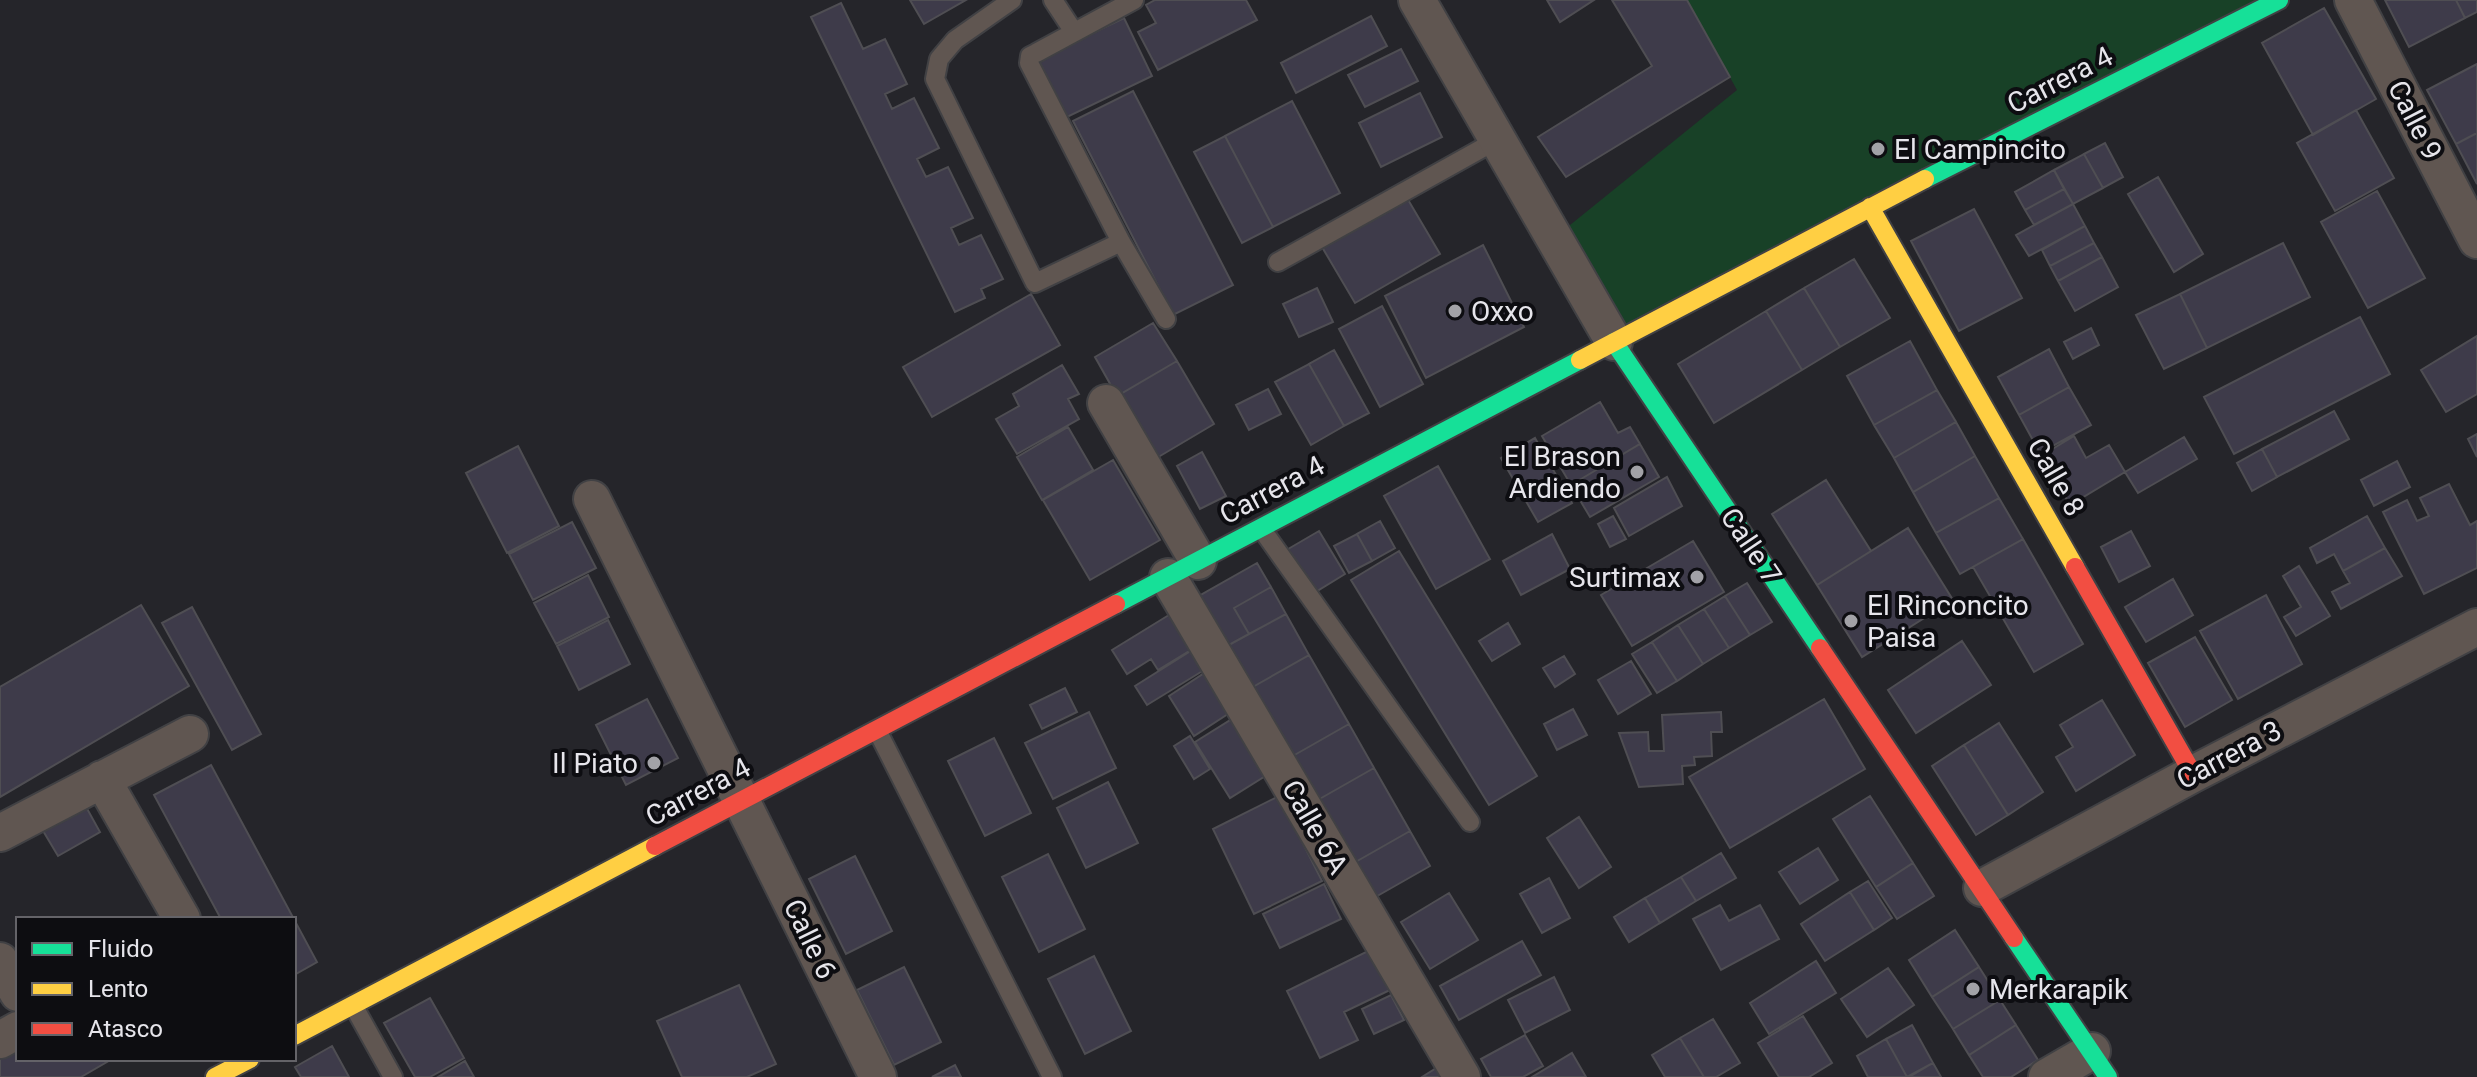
<svg xmlns="http://www.w3.org/2000/svg" width="2477" height="1077" viewBox="0 0 2477 1077" font-family="Roboto,sans-serif">
  <style>
    .green { fill: #184127 }
    .building { fill: #3e3b4a; stroke: #4f4e53; stroke-width: 2 }
    .lines { fill: none; stroke-linecap: round; stroke-linejoin: round }
    .lane-casing { stroke: #414144; stroke-width: 22 }
    .street-casing { stroke: #414144; stroke-width: 40 }
    .fast-casing { stroke: #414144; stroke-width: 22 }
    .slow-casing { stroke: #414144; stroke-width: 22 }
    .jam-casing { stroke: #414144; stroke-width: 22 }
    .lane { stroke: #605651; stroke-width: 18 }
    .street { stroke: #605651; stroke-width: 36 }
    .fast { stroke: #16e098; stroke-width: 18 }
    .slow { stroke: #ffcf43; stroke-width: 18 }
    .jam { stroke: #f24e42; stroke-width: 18 }
    .poi-dot { fill: #a2a2a7; stroke: #0d0d11; stroke-width: 3 }
    .labels { text-anchor: middle; dominant-baseline: central; stroke-width: 8; stroke-linejoin: round; paint-order: stroke }
    .street-label { font-size: 28px; fill: #e6e5eb; stroke: #0d0d11 }
    .poi-label { font-size: 28px; fill: #e6e5eb; stroke: #0d0d11; text-anchor: start }
  </style>
  <rect width="100%" height="100%" fill="#25252a"/>
  <path class="green" d="M1687,0H2279L1614,342L1554,238L1737,90Z"/>
  <path class="building" d="M910,0H966L924,24Z
    M1155,0H1246L1257,20L1158,70L1138,32L1156,23L1146,5Z
    M1547,0H1594L1560,22Z
    M1612,0H1687L1730,77L1566,177L1538,137L1652,66Z
    M2385,0H2456L2465,18L2409,47Z
    M2456,0H2477V12L2465,18Z
    M841,3L863,49L885,39L907,84L885,94L892,109L914,98L939,148L917,159L926,177L948,167L973,218L951,228L959,245L981,235L1003,279L981,289L985,298L955,312L811,17Z
    M2324,8L2376,99L2313,135L2262,43Z
    M1371,16L1387,46L1296,93L1281,63Z
    M1124,18L1152,76L1065,118L1036,60Z
    M1401,49L1418,81L1365,107L1348,75Z
    M2477,64V133L2456,144L2427,90Z
    M1133,91L1233,285L1173,315L1073,121Z
    M1420,93L1442,137L1381,167L1359,123Z
    M1292,101L1340,193L1273,227L1225,136Z
    M2356,110L2394,178L2335,211L2297,143Z
    M2477,133V184L2456,144Z
    M1225,136L1273,227L1242,243L1194,152Z
    M2105,143L2123,177L2103,188L2084,154Z
    M2084,154L2103,188L2073,204L2054,170Z
    M2054,170L2064,189L2025,210L2015,192Z
    M2158,177L2203,254L2174,272L2128,194Z
    M2064,189L2073,204L2034,225L2025,210Z
    M2377,191L2425,278L2368,308L2321,222Z
    M1407,198L1440,254L1355,303L1322,247Z
    M2073,204L2085,226L2029,256L2016,235Z
    M1974,209L2022,298L1959,331L1911,241Z
    M2085,226L2094,243L2050,266L2042,250Z
    M2094,243L2102,257L2058,281L2050,266Z
    M2283,243L2310,297L2207,348L2180,294Z
    M1483,245L1524,327L1426,378L1385,296Z
    M2102,257L2118,287L2075,311L2058,281Z
    M1854,259L1890,318L1840,347L1804,288Z
    M1317,288L1333,322L1299,337L1283,304Z
    M1804,288L1840,347L1802,370L1766,311Z
    M1031,294L1060,345L932,417L903,367Z
    M2180,294L2207,348L2164,369L2136,315Z
    M1382,306L1423,384L1380,407L1339,329Z
    M1766,311L1802,370L1714,423L1678,364Z
    M2360,317L2390,374L2234,454L2204,397Z
    M1153,323L1177,361L1117,396L1095,357Z
    M2091,328L2099,345L2073,359L2064,342Z
    M2477,336V394L2446,412L2421,370Z
    M1910,341L1937,390L1874,425L1847,376Z
    M2049,349L2069,387L2019,415L1998,377Z
    M1334,350L1369,413L1344,426L1309,364Z
    M1177,361L1214,424L1155,459L1117,396Z
    M1309,364L1344,426L1311,445L1275,382Z
    M1062,365L1079,394L1068,399L1079,419L1017,454L996,419L1019,406L1013,394Z
    M2069,387L2091,425L2040,453L2019,415Z
    M1268,389L1281,414L1249,430L1236,405Z
    M1937,390L1956,422L1894,458L1874,425Z
    M1600,402L1618,433L1630,427L1640,444L1571,485L1542,436Z
    M2334,411L2349,439L2277,477L2262,449Z
    M1956,422L1975,456L1913,492L1894,458Z
    M1068,427L1093,470L1042,500L1017,457Z
    M2477,434V457L2468,439Z
    M2074,436L2086,458L2109,445L2125,472L2070,505L2041,456Z
    M2184,437L2197,459L2138,493L2125,472Z
    M1535,438L1572,503L1538,522L1501,458Z
    M1640,444L1659,477L1590,517L1571,485Z
    M518,446L559,526L507,553L466,473Z
    M2262,449L2277,477L2252,491L2237,463Z
    M1202,452L1226,496L1200,509L1177,466Z
    M1975,456L1999,498L1936,533L1913,492Z
    M1113,460L1160,540L1090,580L1043,500Z
    M2397,461L2410,487L2374,506L2361,480Z
    M1438,466L1490,559L1436,589L1384,496Z
    M1667,477L1682,506L1629,536L1614,508Z
    M1826,480L1871,551L1817,585L1772,514Z
    M2449,484L2470,525L2477,521V568L2424,594L2383,512L2407,500L2417,521L2429,516L2420,498Z
    M1999,498L2023,539L1960,574L1936,533Z
    M1613,516L1626,539L1610,547L1598,524Z
    M2367,516L2385,548L2343,571L2334,554L2317,563L2310,548Z
    M1380,521L1395,548L1372,561L1357,534Z
    M572,522L596,568L533,600L509,554Z
    M1908,528L1953,600L1862,657L1817,585Z
    M1319,531L1345,574L1309,596L1283,552Z
    M2131,531L2150,566L2119,582L2101,547Z
    M1357,534L1372,561L1349,573L1334,546Z
    M1552,534L1570,569L1521,595L1503,561Z
    M2023,539L2083,644L2034,672L1973,567Z
    M1693,541L1724,592L1632,646L1601,595Z
    M2385,548L2402,576L2341,609L2332,592L2350,583L2343,571Z
    M1399,551L1537,776L1489,805L1351,580Z
    M1257,563L1271,587L1234,608L1249,634L1227,646L1199,596Z
    M2299,566L2330,616L2296,636L2284,617L2301,607L2283,576Z
    M588,575L609,617L556,644L534,603Z
    M2173,579L2193,615L2146,642L2125,607Z
    M1747,583L1772,622L1750,635L1725,596Z
    M1271,587L1286,614L1249,634L1234,608Z
    M2266,595L2302,664L2238,699L2200,631Z
    M1725,596L1750,635L1729,648L1704,609Z
    M141,605L189,686L0,797V687Z
    M192,607L261,734L232,750L162,623Z
    M1704,609L1729,648L1703,664L1678,625Z
    M1177,610L1199,645L1158,670L1151,659L1127,674L1112,650Z
    M1286,614L1309,655L1251,688L1227,646Z
    M608,620L630,664L579,690L557,646Z
    M1508,623L1520,644L1492,661L1479,641Z
    M1678,625L1703,664L1677,681L1652,642Z
    M2195,637L2232,700L2185,727L2148,663Z
    M1962,641L1991,685L1916,733L1888,690Z
    M1652,642L1677,681L1657,693L1632,654Z
    M1197,647L1209,667L1147,705L1135,686Z
    M1309,655L1349,724L1291,757L1251,688Z
    M1564,656L1575,674L1555,687L1543,668Z
    M1631,661L1651,694L1618,714L1598,680Z
    M1206,672L1231,712L1194,736L1169,696Z
    M1065,688L1077,712L1042,729L1030,705Z
    M647,699L678,758L626,785L596,725Z
    M1824,699L1865,769L1730,848L1689,777Z
    M2102,700L2135,755L2076,791L2056,757L2073,747L2060,725Z
    M1573,709L1587,735L1557,750L1544,724Z
    M1089,712L1116,768L1053,799L1025,743Z
    M1721,712L1722,732H1711L1712,756L1694,757L1695,765L1682,766L1683,784L1639,787L1619,733L1648,732L1649,751H1664L1662,715Z
    M1232,719L1267,775L1230,798L1195,742Z
    M1999,723L2043,792L2008,815L1964,745Z
    M1349,724L1374,768L1316,801L1291,757Z
    M1190,736L1210,769L1194,779L1174,746Z
    M994,738L1031,813L985,836L948,761Z
    M1964,745L2008,815L1976,835L1932,766Z
    M211,765L317,962L294,975V919H221L154,795Z
    M1374,768L1410,831L1352,864L1316,801Z
    M1108,782L1138,843L1086,868L1057,808Z
    M1279,796L1322,881L1254,914L1213,829Z
    M1870,796L1913,863L1876,887L1833,819Z
    M85,805L100,832L58,856L42,829Z
    M1579,817L1611,867L1579,888L1547,838Z
    M1410,831L1430,866L1372,899L1352,864Z
    M1818,848L1838,880L1800,904L1779,872Z
    M1721,853L1736,878L1696,901L1681,877Z
    M1048,854L1085,929L1039,952L1002,877Z
    M855,856L892,931L846,954L809,879Z
    M1913,863L1934,896L1897,919L1876,887Z
    M1681,877L1696,901L1660,923L1645,898Z
    M1549,878L1570,918L1542,933L1520,894Z
    M1868,881L1892,918L1874,930L1850,892Z
    M1324,884L1341,919L1280,948L1263,914Z
    M1850,892L1874,930L1825,961L1801,924Z
    M1449,893L1478,940L1430,969L1401,922Z
    M1645,898L1660,923L1629,942L1614,917Z
    M1720,905L1729,921L1760,905L1779,939L1721,970L1693,919Z
    M1955,930L1979,967L1932,997L1909,960Z
    M1522,941L1541,975L1459,1020L1440,986Z
    M1370,950L1390,990L1344,1012L1358,1040L1320,1058L1287,991Z
    M1094,956L1131,1031L1085,1054L1048,979Z
    M1816,961L1836,993L1769,1034L1750,1003Z
    M904,967L941,1042L894,1065L857,990Z
    M1979,967L2000,1000L1953,1029L1932,997Z
    M1888,968L1914,1005L1867,1037L1841,999Z
    M1554,977L1570,1010L1525,1033L1508,1000Z
    M739,985L776,1064L747,1077H682L657,1021Z
    M1391,995L1404,1020L1374,1034L1362,1009Z
    M430,998L464,1058L430,1077H415L384,1023Z
    M2000,1000L2016,1025L1969,1055L1953,1029Z
    M1803,1016L1832,1063L1809,1077H1779L1758,1043Z
    M1713,1019L1740,1063L1716,1077H1704L1680,1038Z
    M1912,1025L1933,1063L1907,1077L1886,1039Z
    M2016,1025L2038,1060L2011,1077H1983L1969,1055Z
    M1525,1035L1543,1066L1523,1077H1491L1481,1059Z
    M1680,1038L1704,1077H1665L1652,1055Z
    M18,1039V1059H112L81,1077H0V1050Z
    M1886,1039L1907,1077H1868L1857,1056Z
    M332,1046L349,1077H301L295,1067Z
    M1572,1053L1586,1077H1532Z
    M465,1061L474,1077H438Z
    M1933,1063L1941,1077H1909Z
    M955,1065L961,1077H932Z
    M1441,1065L1449,1077H1422Z"/>
  <g class="lines">
    <defs>
      <path id="lane" d="M1012,0L955,40L939,59L935,79L1035,283L1121,242
        M1053,0L1074,32
        M1134,0L1036,53L1030,56L1029,63L1121,242L1166,319
        M1278,262L1497,140
        M1261,528L1470,822
        M877,730L1052,1077
        M353,1005L393,1077"/>
      <path id="street" d="M1417,0L1614,342
        M2353,0L2477,240
        M1106,403L1198,561
        M592,499L878,1077
        M1168,577L1462,1077
        M102,779L182,919
        M0,833L190,734
        M1982,888L2193,774L2477,627
        M0,961L18,993
        M0,1040L18,1030
        M2047,1077L2092,1051"/>
      <path id="fast" d="M1925,179L2279,0
        M1614,342L1820,648
        M1116,604L1580,360
        M2014,938L2108,1077"/>
      <path id="slow" d="M1870,207L2075,567
        M1580,360L1925,179
        M294,1036L655,846
        M215,1077L250,1059"/>
      <path id="jam" d="M2075,567L2193,774
        M1820,648L2014,938
        M655,846L1116,604"/>
    </defs>
    <use href="#lane" class="lane-casing"/>
    <use href="#street" class="street-casing"/>
    <use href="#fast" class="fast-casing"/>
    <use href="#slow" class="slow-casing"/>
    <use href="#jam" class="jam-casing"/>
    <use href="#lane" class="lane"/>
    <use href="#street" class="street"/>
    <use href="#fast" class="fast"/>
    <use href="#slow" class="slow"/>
    <use href="#jam" class="jam"/>
  </g>
  <g class="poi-dot">
    <circle cx="1878" cy="149" r="8"/>
    <circle cx="1455" cy="311" r="8"/>
    <circle cx="1637" cy="472" r="8"/>
    <circle cx="1697" cy="577" r="8"/>
    <circle cx="1851" cy="621" r="8"/>
    <circle cx="654" cy="763" r="8"/>
    <circle cx="1973" cy="989" r="8"/>
  </g>
  <g class="labels">
    <g class="street-label">
      <text transform="translate(2060 80) rotate(-27)">Carrera 4</text>
      <text transform="translate(2415 120) rotate(63)">Calle 9</text>
      <text transform="translate(2056 477) rotate(60)">Calle 8</text>
      <text transform="translate(1272 490) rotate(-28)">Carrera 4</text>
      <text transform="translate(1751 546) rotate(56)">Calle 7</text>
      <text transform="translate(2229 755) rotate(-28)">Carrera 3</text>
      <text transform="translate(698 792) rotate(-28)">Carrera 4</text>
      <text transform="translate(1315 827) rotate(60)">Calle 6A</text>
      <text transform="translate(810 939) rotate(64)">Calle 6</text>
    </g>
    <g class="poi-label">
      <text x="1894" y="149">El Campincito</text>
      <text x="1471" y="311">Oxxo</text>
      <text x="1621" y="456" text-anchor="end">El Brason<tspan x="1621" dy="32">Ardiendo</tspan></text>
      <text x="1681" y="577" text-anchor="end">Surtimax</text>
      <text x="1867" y="605">El Rinconcito<tspan x="1867" dy="32">Paisa</tspan></text>
      <text x="638" y="763" text-anchor="end">Il Piato</text>
      <text x="1989" y="989">Merkarapik</text>
    </g>
  </g>
  <rect x="16" y="917" width="280" height="144" fill="#0d0d11" stroke="#646368" stroke-width="2"/>
  <rect x="32" y="943" width="40" height="12" fill="#16e098" stroke="#646368" stroke-width="2"/>
  <text x="88" y="957" font-size="24" fill="#e6e5eb">Fluido</text>
  <rect x="32" y="983" width="40" height="12" fill="#ffcf43" stroke="#646368" stroke-width="2"/>
  <text x="88" y="997" font-size="24" fill="#e6e5eb">Lento</text>
  <rect x="32" y="1023" width="40" height="12" fill="#f24e42" stroke="#646368" stroke-width="2"/>
  <text x="88" y="1037" font-size="24" fill="#e6e5eb">Atasco</text>
</svg>
